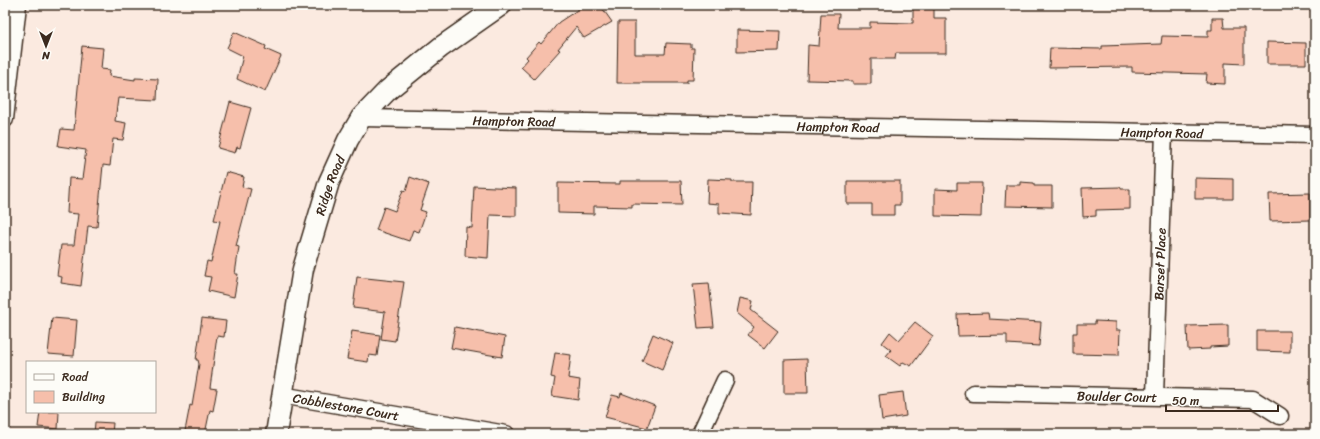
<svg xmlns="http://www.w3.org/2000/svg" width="1320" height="439" viewBox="0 0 1320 439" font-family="Sriracha,sans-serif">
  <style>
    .building { fill: #f6bfab; stroke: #3b2a1e }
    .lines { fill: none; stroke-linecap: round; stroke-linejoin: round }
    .minor-casing { stroke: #3b2a1e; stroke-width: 19 }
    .tertiary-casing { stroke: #3b2a1e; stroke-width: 23 }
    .minor { stroke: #fdfcf7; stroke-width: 16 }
    .tertiary { stroke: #fdfcf7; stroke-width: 20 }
    .labels { text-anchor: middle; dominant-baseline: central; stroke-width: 3; stroke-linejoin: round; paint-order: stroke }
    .street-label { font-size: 13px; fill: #3b2a1e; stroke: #fdfcf7 }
  </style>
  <rect width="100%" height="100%" fill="#fbeae0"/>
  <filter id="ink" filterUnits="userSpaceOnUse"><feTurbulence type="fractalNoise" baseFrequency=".025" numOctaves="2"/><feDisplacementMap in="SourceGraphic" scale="8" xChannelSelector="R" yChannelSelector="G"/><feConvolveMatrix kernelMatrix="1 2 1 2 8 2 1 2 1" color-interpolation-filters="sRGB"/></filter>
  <g filter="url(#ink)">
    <path class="building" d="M585,5H600L612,22L584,38L576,27L558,49L560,50L534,79L521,67L528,59L526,57L539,42L541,44L559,22Z
      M913,5H934V18H946V53H896L895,59H871V84H853V81L807,80L808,45L819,46L821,14H839L838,28H870V22L913,23Z
      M1212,18H1223L1224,28H1244V64L1225,63V84L1206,83L1207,74L1132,72V67L1049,68L1050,48L1102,49V46L1161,44L1162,36L1208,37V30H1212Z
      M618,22H635V54H665L666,43L691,44V48H694L693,80H687V83H617Z
      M737,30L780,31L779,51L737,52Z
      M234,32L266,46L265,49L281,56L265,92L237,79L243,56L227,48Z
      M1267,42L1306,43V64H1267Z
      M82,46L103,48L101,69L110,70L109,76L135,80V78L158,79L157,100L118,98L115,121L126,123L123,140L113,139L110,166L103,165L97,227L88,226L81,286L61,283L62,277L57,276L61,245H74L78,214L67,213L69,178L82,179L86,150L58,146L61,129L74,130Z
      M230,102L251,108L240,148L237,147L235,153L218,148Z
      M226,172L244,177L242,187L251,189L236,246L239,247L235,274H238L234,297L208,291L211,277L204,276L207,261L211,262L220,221L214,220Z
      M410,177L429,184L420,210L426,212L419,232L413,230L409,241L376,230L384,207L395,211L403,190L406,191Z
      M1195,178L1233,179V199H1195Z
      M708,179L732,180V182H752L751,215L719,213V204L707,203Z
      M620,181H681L682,205L632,204V207L594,206V214L558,213V183L620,184Z
      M847,181H900V205H894V215H872V204H847Z
      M1020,182L1034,183V186H1052V207L1005,206L1006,185H1020Z
      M957,183H982L981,217L935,216V189L957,190Z
      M474,186L516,188V216L490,215L488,258L465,256L466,227L472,228Z
      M1121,187V189H1130V209L1096,210V216L1083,217L1082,188Z
      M1310,193V220L1270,221L1269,194Z
      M357,277L404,282L395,341L381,339L385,312L353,308Z
      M709,283L714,327L698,328L693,284Z
      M740,298L753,301L751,310L778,331L765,348L748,335L754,327L737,313Z
      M988,313L989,319L1041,322L1039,346L1007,344V335L958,336L957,314Z
      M52,318L77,320L74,356L48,354Z
      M202,318L226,321L224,337L217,336L210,388L217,389L213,411L210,410L205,434L185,431L190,405L192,406L199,364L198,360H196Z
      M1095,321L1116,322V330H1120L1119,355L1073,354V333H1077V324H1095Z
      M915,322L933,336L911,366L903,362L900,366L886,356L891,350L882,343L890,332L899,340Z
      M1228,325V346L1210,347V349L1188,350L1187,326Z
      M455,327L505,337L502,357L451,348Z
      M352,331L380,335L377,356L369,355L368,362L347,359Z
      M1257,331H1290V352L1257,351Z
      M653,334L673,343L662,370L642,361Z
      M555,353L571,355L568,378L580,380L578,400L552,396L555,378L551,377Z
      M807,359L808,393H784V360Z
      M903,392L906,416L882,420L879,395Z
      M621,393L655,406L647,428L605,417L612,395L620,397Z
      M40,412H59L58,429L38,427Z
      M95,422L113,423L112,434H94Z"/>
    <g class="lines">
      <defs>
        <g id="minor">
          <path id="s1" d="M361,118L1315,135"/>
          <path d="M5,119L18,5"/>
          <path id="s2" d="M973,393L1253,399L1280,416"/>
          <path id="s3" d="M281,395L506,434"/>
          <path id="s4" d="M1155,396L1164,132"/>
          <path d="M700,434L725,380"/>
        </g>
        <g id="tertiary">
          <path id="s5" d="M276,434L303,269L329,182L348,140L361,118L388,90L441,47L501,5"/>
        </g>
      </defs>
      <use href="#minor" class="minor-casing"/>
      <use href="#tertiary" class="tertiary-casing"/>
      <use href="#minor" class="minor"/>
      <use href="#tertiary" class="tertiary"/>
    </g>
  </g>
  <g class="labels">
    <g class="street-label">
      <text stroke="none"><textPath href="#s1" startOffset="153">Hampton Road</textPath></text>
      <text stroke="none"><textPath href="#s1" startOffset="477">Hampton Road</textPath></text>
      <text stroke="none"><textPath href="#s1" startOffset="801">Hampton Road</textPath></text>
      <text stroke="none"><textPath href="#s5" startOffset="255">Ridge Road</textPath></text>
      <text stroke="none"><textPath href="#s4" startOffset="132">Barset Place</textPath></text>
      <text stroke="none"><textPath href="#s2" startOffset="144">Boulder Court</textPath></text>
      <text stroke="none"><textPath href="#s3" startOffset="66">Cobblestone Court</textPath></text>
    </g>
  </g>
  <rect width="1320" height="439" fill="none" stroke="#fdfcf7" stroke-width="20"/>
  <rect x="10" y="10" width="1300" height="419" fill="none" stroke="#3b2a1e" stroke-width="1.5" filter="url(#ink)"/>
  <rect x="26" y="361" width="130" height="52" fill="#fdfcf7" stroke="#afa8a0"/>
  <rect x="34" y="374" width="20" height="6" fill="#fdfcf7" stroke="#afa8a0"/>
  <text x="62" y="381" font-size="12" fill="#3b2a1e">Road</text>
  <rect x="34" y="391" width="20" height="12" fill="#f6bfab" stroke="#afa8a0"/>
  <text x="62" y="401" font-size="12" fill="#3b2a1e">Building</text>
  <g transform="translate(46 46) rotate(180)" stroke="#fdfcf7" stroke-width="3" paint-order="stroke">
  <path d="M0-3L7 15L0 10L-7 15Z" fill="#3b2a1e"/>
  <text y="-6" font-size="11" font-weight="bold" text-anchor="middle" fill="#3b2a1e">N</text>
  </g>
  <path d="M1166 405v6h112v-6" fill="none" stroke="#3b2a1e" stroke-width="2"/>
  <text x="1172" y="405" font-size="12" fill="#3b2a1e" stroke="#fdfcf7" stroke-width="3" paint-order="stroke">50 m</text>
</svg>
